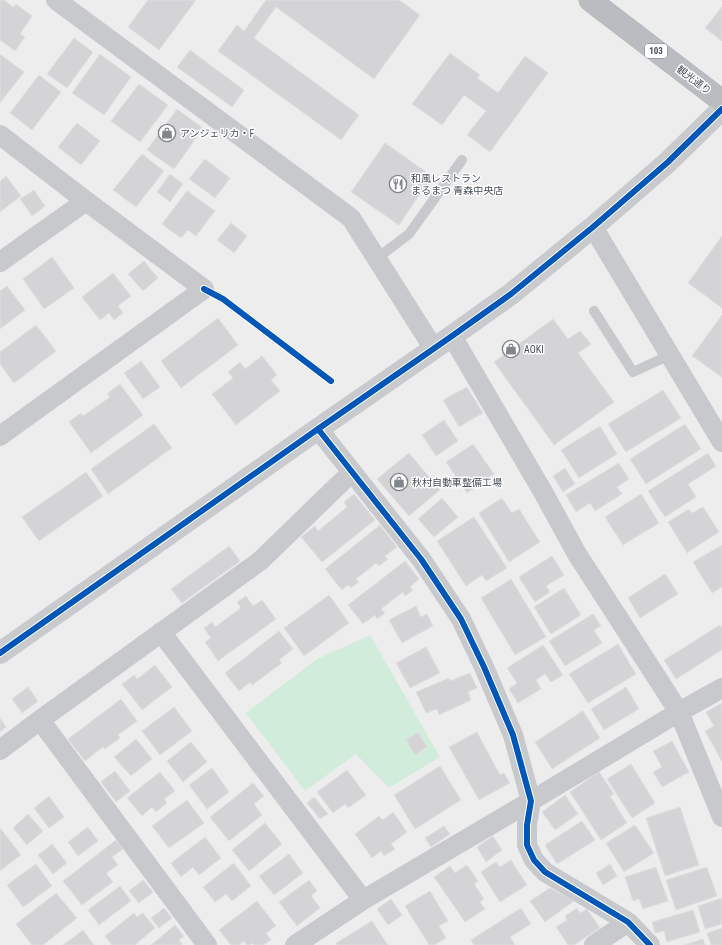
<svg xmlns="http://www.w3.org/2000/svg" width="722" height="945" viewBox="0 0 722 945" font-family="'Roboto Condensed','Noto Sans JP',sans-serif">
  <style>
    .green { fill: #d2ecdc }
    .building { fill: #d4d4d6; stroke: #dfdfe0 }
    .lines { fill: none; stroke-linecap: round; stroke-linejoin: round }
    .highway-casing { stroke: #b3b7bc; stroke-width: 23 }
    .lane { stroke: #c7c9cc; stroke-width: 10 }
    .street { stroke: #c7c9cc; stroke-width: 20 }
    .secondary { stroke: #c8cacd; stroke-width: 22 }
    .highway { stroke: #b9bdc2; stroke-width: 22 }
    .cycleway-casing { stroke: #fff; stroke-width: 8 }
    .cycleway { stroke: #0057b8; stroke-width: 6 }
    .labels { text-anchor: middle; dominant-baseline: central; stroke-width: 3; stroke-linejoin: round; paint-order: stroke }
    .shield { fill: #fff; stroke: #7e848b; stroke-width: 1 }
    .shield-label { font-size: 9px; font-weight: bold; fill: #464f59 }
    .street-label { font-size: 10px; fill: #464f59; stroke: #fff }
    .poi-label { font-size: 10px; fill: #464f59; stroke: #fff; text-anchor: start }
  </style>
  <rect width="100%" height="100%" fill="#eeeded"/>
  <path class="green" d="M370,635L440,757L389,788L356,754L305,791L246,713L317,659Z"/>
  <path class="building" d="M0,0H4L13,7L16,4L32,16L20,34L25,37L15,51L0,40Z
    M148,0H196L159,50L128,27Z
    M266,0H399L420,15L374,79L276,7L254,38L359,115L341,140L218,51L237,25L244,31Z
    M722,7V41L705,28Z
    M74,38L93,52L67,88L47,74Z
    M190,50L244,90L232,107L177,67Z
    M450,53L480,75L477,78L498,93L525,56L548,73L490,152L467,135L486,111L464,95L442,125L412,104Z
    M0,54L24,72L0,103Z
    M100,54L131,77L104,115L72,93Z
    M39,75L61,92L32,130L10,113Z
    M139,84L168,105L140,142L111,121Z
    M177,109L203,128L174,169L147,150Z
    M77,123L100,141L81,165L58,147Z
    M385,143L432,176L399,225L351,192Z
    M142,154L164,171L136,207L113,190Z
    M205,159L230,178L215,198L189,179Z
    M170,174L183,184L170,202L157,192Z
    M6,176L21,196L0,212V181Z
    M34,190L45,206L32,216L20,199Z
    M187,191L215,211L196,236L188,230L181,238L162,224Z
    M231,223L247,236L234,253L217,240Z
    M722,236V308L688,283Z
    M52,257L74,288L44,309L23,279Z
    M144,261L158,278L143,291L128,274Z
    M113,273L131,296L118,306L123,313L114,320L109,313L100,320L82,297Z
    M7,286L25,310L0,329V291Z
    M722,315V377L692,356Z
    M218,318L238,345L181,388L161,361Z
    M553,319L568,339L580,331L591,344L578,353L614,402L554,445L494,362Z
    M36,325L56,351L14,383L0,364V352Z
    M262,356L277,375L271,380L280,391L236,425L212,394L233,378L228,372L240,362L245,369Z
    M141,361L160,387L143,399L124,373Z
    M120,384L143,415L91,453L69,422L81,413L83,416L110,397L107,394Z
    M467,387L483,413L459,427L443,400Z
    M663,390L681,418L626,452L608,424Z
    M444,420L458,441L436,456L422,435Z
    M154,424L172,448L108,494L91,469Z
    M685,424L701,449L646,484L630,459Z
    M600,426L617,454L579,478L561,450Z
    M473,444L494,474L467,493L446,462Z
    M409,453L440,490L409,516L377,479Z
    M708,453L716,466L688,484L696,497L665,517L648,491Z
    M619,463L629,479L617,487L622,494L595,511L590,503L576,512L566,495Z
    M565,468L575,484L563,492L553,476Z
    M86,472L103,496L39,541L22,517Z
    M354,494L375,520L322,562L301,537L315,526L318,531L347,507L344,502Z
    M641,494L659,523L623,545L605,517Z
    M442,498L458,517L434,537L418,519Z
    M502,498L512,513L519,509L540,542L509,562L479,513Z
    M703,507L719,532L687,553L668,522L689,509L692,513Z
    M474,517L507,568L486,581L482,575L466,586L437,541Z
    M380,525L397,547L385,556L388,559L379,566L376,563L356,579L359,582L351,588L348,585L342,590L325,569Z
    M722,545V587L712,593L693,562Z
    M229,546L240,561L182,603L171,589Z
    M552,556L564,575L546,586L550,592L535,602L519,577Z
    M405,561L419,579L410,587L413,590L405,596L403,592L381,609L385,613L377,619L375,615L363,624L348,605Z
    M665,574L678,594L640,618L628,598Z
    M511,579L546,637L515,655L481,598Z
    M564,588L581,615L551,634L534,607Z
    M329,595L349,623L304,656L284,628Z
    M246,596L253,606L262,600L276,619L218,661L205,642L211,638L204,628L212,622L215,627L241,608L237,602Z
    M416,606L421,617L427,614L433,626L402,643L389,620Z
    M593,614L601,626L594,630L602,643L565,666L549,641Z
    M720,625L722,628V650L676,679L664,660Z
    M279,631L293,649L279,660L282,663L252,685L250,682L239,691L225,673Z
    M618,644L636,674L588,703L569,674Z
    M543,645L563,675L551,682L545,674L536,680L541,689L518,703L509,689L517,683L507,668Z
    M426,647L440,673L410,688L396,663Z
    M155,665L172,687L142,710L122,684L134,675L137,679Z
    M470,673L477,688L468,692L471,700L439,715L437,709L426,713L416,692L449,678L450,681Z
    M28,687L38,701L22,713L12,699Z
    M626,687L639,709L604,730L591,709Z
    M121,699L137,721L118,735L120,738L105,749L103,747L85,761L68,739Z
    M722,703V762L705,731L714,726L706,712Z
    M174,707L192,731L160,755L142,731Z
    M583,711L600,738L552,769L535,742Z
    M0,718L6,727L0,732Z
    M418,732L427,747L415,755L406,740Z
    M477,732L500,775L504,773L510,783L479,800L449,747Z
    M136,739L152,759L131,776L114,757Z
    M672,741L689,772L662,787L653,772L662,767L653,751Z
    M191,742L207,762L183,782L167,761Z
    M631,764L655,803L632,818L607,779Z
    M440,766L461,800L415,829L394,795Z
    M212,768L229,792L207,809L189,785Z
    M347,770L366,795L348,808L345,804L333,813L317,792Z
    M115,771L130,791L116,802L101,782Z
    M160,772L175,791L164,799L167,803L156,812L152,807L142,816L127,798Z
    M599,772L614,794L610,796L627,823L601,840L570,792Z
    M253,783L264,796L254,804L262,815L229,841L210,817Z
    M565,795L578,814L555,830L542,812Z
    M49,796L64,817L49,828L34,808Z
    M314,797L328,814L320,819L307,803Z
    M187,800L204,823L169,848L152,826Z
    M680,807L699,865L665,876L646,818Z
    M393,812L407,832L391,844L395,849L384,856L381,851L372,858L355,834L379,816L383,820Z
    M28,814L43,831L27,845L13,828Z
    M582,821L595,840L557,864L545,845Z
    M265,823L282,844L249,871L232,850Z
    M635,825L654,853L624,872L606,843Z
    M444,826L450,834L431,847L425,838Z
    M88,827L98,841L78,856L68,842Z
    M0,828L21,855L0,871Z
    M493,836L502,850L486,862L477,847Z
    M205,837L221,858L199,875L193,867L181,877L171,863Z
    M116,840L123,849L112,857L118,865L106,873L113,882L82,905L63,881Z
    M52,844L67,863L53,874L38,855Z
    M289,854L303,873L274,895L259,876Z
    M511,860L527,885L500,902L481,872L496,862L500,867Z
    M234,863L251,886L232,901L226,894L215,902L203,887Z
    M36,864L52,886L23,907L7,885Z
    M610,864L617,876L603,885L596,873Z
    M467,865L478,881L474,884L484,899L480,902L485,909L465,922L434,877L450,866L455,873Z
    M656,867L668,901L643,909L639,899L633,901L625,877Z
    M707,867L717,896L676,910L666,880Z
    M143,880L153,892L139,903L129,891Z
    M309,880L317,891L311,896L320,908L297,926L279,902Z
    M120,886L131,901L99,925L88,910Z
    M550,888L574,901L545,922L530,901Z
    M430,891L448,921L439,926L446,938L434,945H429L405,906Z
    M56,893L77,918L43,945H32L16,924Z
    M722,898V924L705,929L698,906Z
    M391,899L402,915L388,925L377,909Z
    M257,901L276,926L266,933L271,940L263,945H254L252,943L250,945H247L244,941L239,945H231L219,930Z
    M164,908L172,918L159,928L151,918Z
    M521,908L531,924L510,937L515,945H474L471,940Z
    M577,908L580,913L587,909L600,928L574,945H568L556,927L567,920L565,916Z
    M693,910L700,932L667,942L664,931L655,933L652,922Z
    M134,913L137,917L143,913L155,928L135,945H112L105,936Z
    M372,921L388,945H337L336,943Z
    M175,925L184,936L179,940L182,944L181,945H151Z
    M722,928V945H711L707,933Z
    M83,930L94,945H63Z
    M703,939L705,945H684Z"/>
  <g class="lines">
    <defs>
      <path id="highway" d="M590,0L722,101"/>
    </defs>
    <use href="#highway" class="highway-casing"/>
    <path class="lane" d="M376,259L409,234L462,160
      M594,311L633,372L670,355"/>
    <path class="street" d="M56,0L351,218L434,349
      M0,135L86,201L204,289L0,436
      M593,227L722,442
      M0,262L86,201
      M452,336L543,492L577,554L679,712L722,817
      M318,429L421,559L461,619L484,667L513,735L531,801L527,825V845L534,860L545,872L628,922L650,945
      M161,632L363,900
      M40,720L207,945
      M0,750L40,720L260,561L352,472
      M295,945L363,900L531,801L679,712L722,688
      M594,945L628,922"/>
    <path class="secondary" d="M0,653L318,429L452,336L511,294L593,227L668,162L722,109"/>
    <use href="#highway" class="highway"/>
    <defs>
      <path id="cycleway" d="M204,289L223,299L331,381
        M318,429L421,559L461,619L484,667L513,735L531,801L527,825V845L534,860L545,872L628,922L650,945
        M0,653L318,429L452,336L511,294L593,227L668,162L722,109"/>
    </defs>
    <use href="#cycleway" class="cycleway-casing"/>
    <use href="#cycleway" class="cycleway"/>
  </g>
  <defs>
    <symbol id="shop-ring" viewBox="-11 -11 22 22"><circle r="9.5" fill="#fff" stroke="#81868d" stroke-width="1.5"/><path d="M-5-2.5h2.3a2.7 3.5 0 0 1 5.4 0H5L5.5 6h-11ZM-1.5-2.5h3a1.5 2.3 0 0 0-3 0Z" fill="#81868d"/></symbol>
    <symbol id="restaurant-ring" viewBox="-11 -11 22 22"><circle r="9.5" fill="#fff" stroke="#81868d" stroke-width="1.5"/><path d="M-5-6h1v4h1v-4h1v4h1v-4h1v5L-1.5 .5V6h-2V.5L-5-1ZM5-6V6H3V1.5H1.5Q1.5-4 5-6Z" fill="#81868d"/></symbol>
  </defs>
  <g fill-rule="evenodd">
    <use href="#shop-ring" x="157" y="123" width="20" height="20"/>
    <use href="#restaurant-ring" x="388" y="174" width="20" height="20"/>
    <use href="#shop-ring" x="501" y="339" width="20" height="20"/>
    <use href="#shop-ring" x="389" y="472" width="20" height="20"/>
  </g>
  <g class="labels">
    <rect class="shield" x="645" y="44" width="22" height="14" rx="3"/>
    <g class="shield-label">
      <text x="656" y="51">103</text>
    </g>
    <g class="street-label">
      <text transform="translate(694 80) rotate(37)">観光通り</text>
    </g>
    <g class="poi-label">
      <text x="180" y="133">アンジェリカ・F</text>
      <text x="411" y="178">和風レストラン<tspan x="411" dy="12">まるまつ 青森中央店</tspan></text>
      <text x="524" y="349">AOKI</text>
      <text x="412" y="482">秋村自動車整備工場</text>
    </g>
  </g>
</svg>
